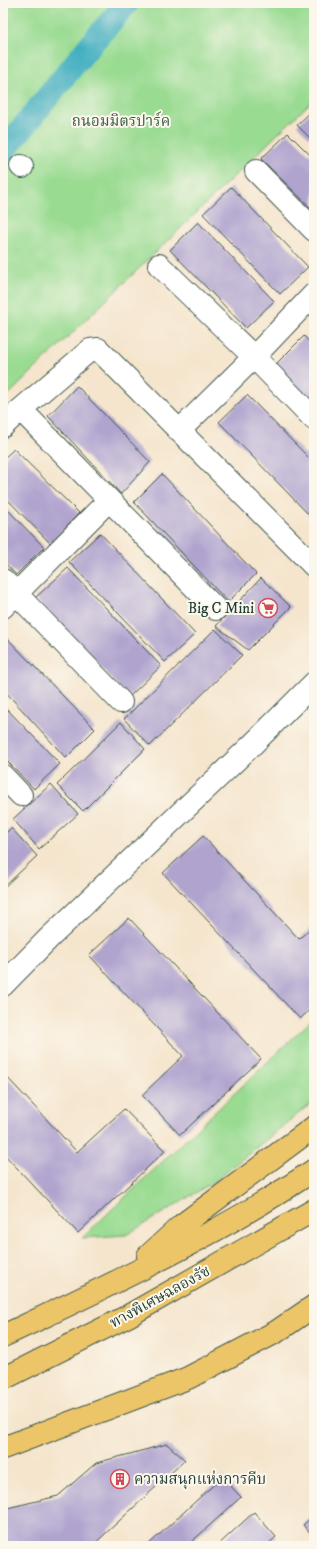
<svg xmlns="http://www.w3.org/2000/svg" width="317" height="1549" viewBox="0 0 317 1549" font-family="'IM FELL DW Pica','Noto Serif Thai',serif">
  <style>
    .green { fill: #9adb92; stroke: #5c8c63 }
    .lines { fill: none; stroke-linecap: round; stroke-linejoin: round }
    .canal { stroke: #42afc0; stroke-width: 24 }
    .building { fill: #b0a4cf }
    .street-casing { stroke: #3f564b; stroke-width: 24 }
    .highway-casing { stroke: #3f564b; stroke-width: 24 }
    .street { stroke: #fff; stroke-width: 22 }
    .highway { stroke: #edc569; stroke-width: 22 }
    .labels { text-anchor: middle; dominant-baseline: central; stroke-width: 4; stroke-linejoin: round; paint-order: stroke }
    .park-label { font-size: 15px; fill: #385d47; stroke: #fbf7ec }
    .poi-label { font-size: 15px; fill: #1f3d34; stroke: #fbf7ec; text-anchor: end }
    .street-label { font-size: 15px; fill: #1f3d34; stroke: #fbf7ec }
  </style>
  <rect width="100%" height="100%" fill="#fbf7ec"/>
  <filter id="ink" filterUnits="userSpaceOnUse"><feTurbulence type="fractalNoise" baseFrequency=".025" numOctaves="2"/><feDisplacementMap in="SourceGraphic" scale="8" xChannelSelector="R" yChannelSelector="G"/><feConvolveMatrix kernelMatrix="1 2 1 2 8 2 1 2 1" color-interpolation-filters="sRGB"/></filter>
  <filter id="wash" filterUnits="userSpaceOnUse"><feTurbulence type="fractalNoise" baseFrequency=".012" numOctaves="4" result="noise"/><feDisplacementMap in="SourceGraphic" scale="16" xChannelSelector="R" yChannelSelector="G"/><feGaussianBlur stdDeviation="0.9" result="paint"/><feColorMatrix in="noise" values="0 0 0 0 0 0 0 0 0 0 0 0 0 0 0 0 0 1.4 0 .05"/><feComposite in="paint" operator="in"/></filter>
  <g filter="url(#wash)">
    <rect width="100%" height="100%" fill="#f5e5cd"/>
    <path class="green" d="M3,3H314V99L3,400Z
      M314,1018V1101L215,1181L126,1235L82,1238Z"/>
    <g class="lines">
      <path class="canal" d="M3,152L90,45L127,3"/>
    </g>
    <g id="blocks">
      <path class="building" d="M314,109V142L297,125Z
        M288,133L314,159V211L261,159Z
        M231,187L308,267L280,294L203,214Z
        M198,222L274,301L246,328L170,250Z
        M304,336L314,347V405L275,365Z
        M77,386L150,462L121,494L48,416Z
        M247,395L314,463V520L219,422Z
        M14,449L79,513L50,543L3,495V459Z
        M162,474L256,574L228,602L134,502Z
        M3,505L44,547L16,575L3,561Z
        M100,533L195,634L165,662L69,562Z
        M68,568L161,666L129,697L35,598Z
        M261,578L291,607L248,650L216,626Z
        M215,629L242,655L150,746L124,719Z
        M3,634L95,729L66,758L3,689Z
        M3,705L60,764L34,789L3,757Z
        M121,722L145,749L83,811L57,785Z
        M51,784L78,814L39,849L13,819Z
        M11,828L37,856L3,888V836Z
        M203,836L299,939L314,925V1006L300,1019L163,873Z
        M129,918L261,1059L180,1135L142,1095L183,1056L89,955Z
        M3,1073L77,1152L124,1109L165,1151L78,1233L3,1153Z
        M167,1444L185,1460L92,1546H3V1509L58,1496L96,1463Z
        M222,1477L241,1497L187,1546H147Z
        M254,1512L276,1537L266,1546H217Z
        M314,1515V1537L303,1525Z"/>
    </g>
  </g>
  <g filter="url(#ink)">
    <use href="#blocks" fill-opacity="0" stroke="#3f564b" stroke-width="1"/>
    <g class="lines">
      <defs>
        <path id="street" d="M21,166L22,167
          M256,171L314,230
          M159,265L254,357L314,419
          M29,418L216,609
          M3,426L20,410L90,350L98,349L314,566
          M179,431L254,357L314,294
          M3,580L121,702
          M3,607L109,500
          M3,776L21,795
          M3,985L49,938L253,744L314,683"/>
        <path id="highway" d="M148,1256L182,1225L314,1127
          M3,1336C108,1286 218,1235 314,1170
          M3,1379L128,1316L314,1210
          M3,1448L188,1378L276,1332L314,1306"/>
      </defs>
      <use href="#street" class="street-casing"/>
      <use href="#highway" class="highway-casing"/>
      <use href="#street" class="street"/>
      <use href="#highway" class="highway"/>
    </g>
  </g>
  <defs>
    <symbol id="supermarket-ring" viewBox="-11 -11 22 22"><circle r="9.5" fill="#fbf7ec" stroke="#d1495b" stroke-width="1.5"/><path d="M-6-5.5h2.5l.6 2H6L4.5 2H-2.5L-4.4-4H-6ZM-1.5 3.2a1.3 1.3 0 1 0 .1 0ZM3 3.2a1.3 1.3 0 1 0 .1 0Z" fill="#d1495b"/></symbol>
    <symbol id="building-ring" viewBox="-11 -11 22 22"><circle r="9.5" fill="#fbf7ec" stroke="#d1495b" stroke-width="1.5"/><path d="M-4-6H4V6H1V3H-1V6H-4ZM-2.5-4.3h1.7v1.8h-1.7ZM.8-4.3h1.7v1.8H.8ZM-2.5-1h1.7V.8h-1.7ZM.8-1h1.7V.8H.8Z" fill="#d1495b"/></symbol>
  </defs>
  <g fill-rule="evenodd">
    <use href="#supermarket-ring" x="257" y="597" width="22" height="22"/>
    <use href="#building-ring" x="109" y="1468" width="22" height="22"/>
  </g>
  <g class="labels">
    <g class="park-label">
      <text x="121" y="121">ถนอมมิตรปาร์ค</text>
    </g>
    <g class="poi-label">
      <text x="254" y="608">Big C Mini</text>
      <text x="134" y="1479" text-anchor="start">ความสนุกแห่งการคีบ</text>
    </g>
    <g class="street-label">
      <text transform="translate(160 1297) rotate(-29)">ทางพิเศษฉลองรัช</text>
    </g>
  </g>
  <rect width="317" height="1549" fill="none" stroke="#fbf7ec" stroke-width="16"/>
</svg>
